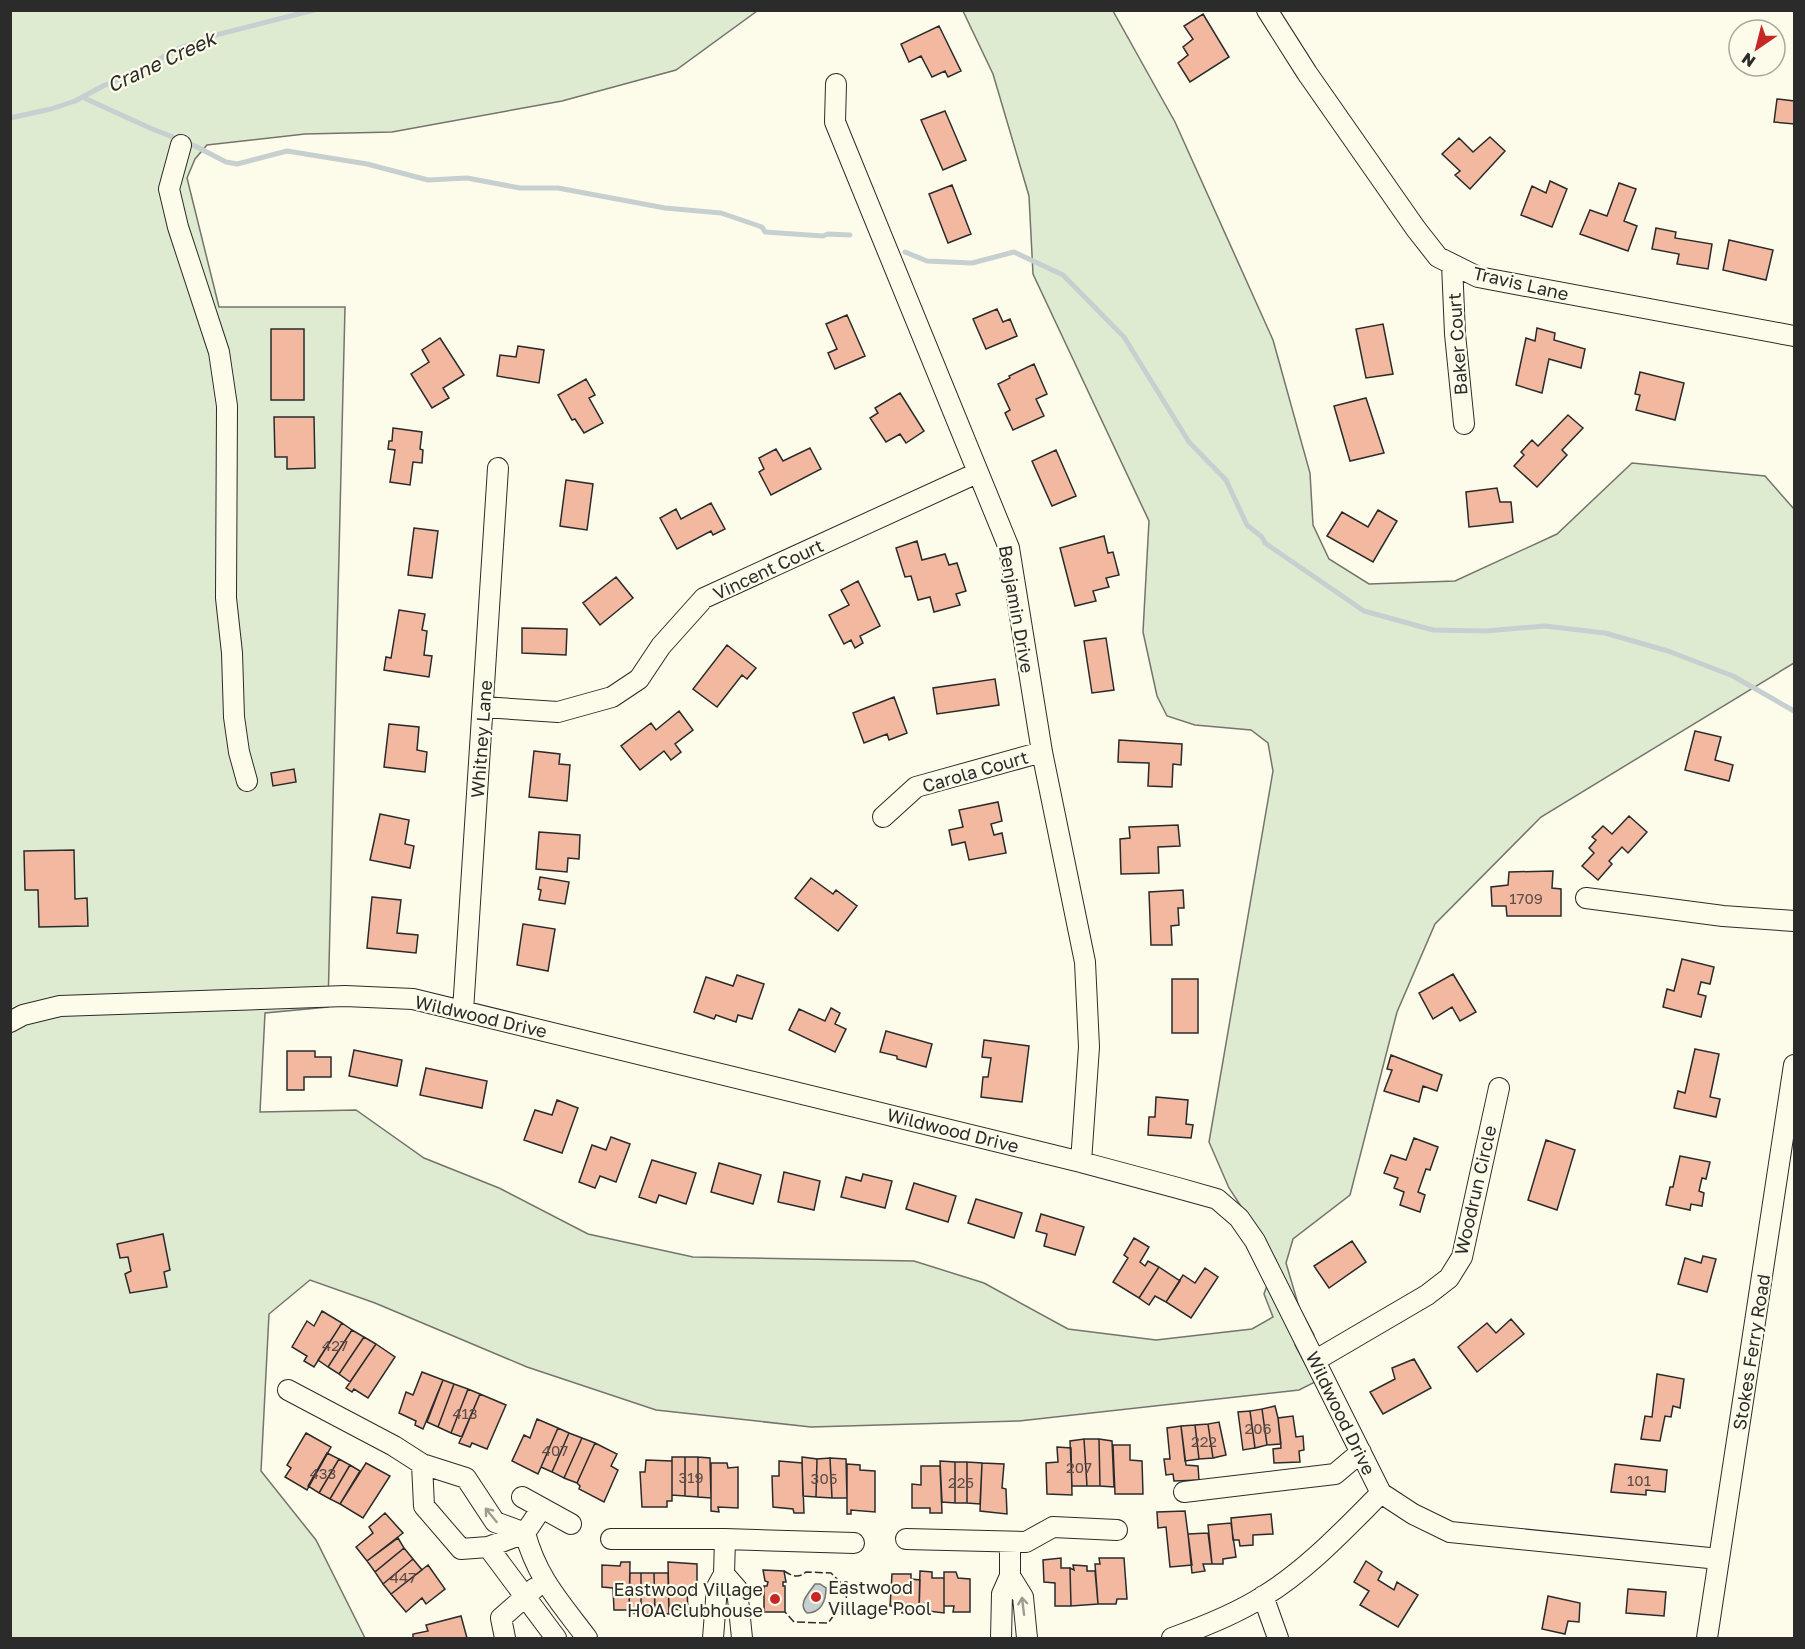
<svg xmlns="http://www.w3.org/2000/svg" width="1805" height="1649" viewBox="0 0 1805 1649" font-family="'Golos Text',sans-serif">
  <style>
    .green { fill: #deebd1; stroke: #74746e; stroke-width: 1.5 }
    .water { fill: #c7d0d0; stroke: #74746e; stroke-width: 1.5 }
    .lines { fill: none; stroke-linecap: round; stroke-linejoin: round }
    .stream { stroke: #c7d0d0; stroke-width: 5 }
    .building { fill: #f2b8a0; stroke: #2b2b2b; stroke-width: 1.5 }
    .minor-casing { stroke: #2b2b2b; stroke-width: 22 }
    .minor { stroke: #fdfbea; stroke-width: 20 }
    .fence { stroke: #2b2b2b; stroke-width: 1.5; stroke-dasharray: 8 3; stroke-linecap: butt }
    .oneway { stroke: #9e9d94 }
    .poi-dot { fill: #c62828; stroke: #fdfbea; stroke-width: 2 }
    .labels { text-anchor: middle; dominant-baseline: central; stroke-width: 4.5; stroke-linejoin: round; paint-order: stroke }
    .number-label { font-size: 15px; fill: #5d4e48 }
    .street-label { font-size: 18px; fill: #2b2b2b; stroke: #fdfbea }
    .poi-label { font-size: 18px; fill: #2b2b2b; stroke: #fdfbea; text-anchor: start }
    .water-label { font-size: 20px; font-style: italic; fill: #2b2b2b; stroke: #fdfbea }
  </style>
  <rect width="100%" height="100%" fill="#fdfbea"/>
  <path class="green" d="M11,11H757L676,70L562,101L392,132L305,134L207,145L195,159L187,178L219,307H345L328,1007L265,1013L260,1112L356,1110L424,1158L499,1188L588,1234L693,1257L914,1261L984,1283L1068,1329L1156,1340L1252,1329L1273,1317L1264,1294L1276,1260L1229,1188L1209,1142L1273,771L1268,743L1251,730L1195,725L1167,716L1157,696L1143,632L1149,521L1033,274L1029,196L993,74L963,11H1113L1175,122L1273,340L1310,473L1313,525L1329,559L1369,584L1455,581L1557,534L1632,463L1765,476L1794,509V663L1541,817L1435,924L1397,1012L1350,1195L1293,1239L1286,1263L1299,1307L1314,1335L1295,1345L1315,1382L1299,1390L1019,1421L811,1427L656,1410L527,1367L375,1303L310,1280L269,1314L261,1471L316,1540L365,1638H11Z"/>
  <path class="water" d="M815,1584H820L826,1588C826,1601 821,1613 807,1613C797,1604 809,1593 815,1584Z"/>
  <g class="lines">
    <path class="stream" d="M82,97L150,128L195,146L226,162L237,164L287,151L367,164L428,180L467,178L520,188H558L665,208L721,213L762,227L765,232L823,236L828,234L850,235
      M10,118L51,109L75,101L103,86L145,68L175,50L212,36L314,10
      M905,252L927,261L972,263L1014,252L1063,275L1124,337L1189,442L1226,480L1247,525L1262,537L1265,543L1364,611L1433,630L1486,631L1545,626L1605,633L1668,651L1733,676L1794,711"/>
  </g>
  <path class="building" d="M1203,14L1229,57L1190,82L1178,63L1188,55L1183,47L1193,39L1184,26Z
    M939,26L961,71L948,77L945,71L932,77L921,56L909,62L901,44Z
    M1777,99L1794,101V124L1774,122Z
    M945,111L966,160L943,170L921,120Z
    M1490,137L1505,151L1470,189L1455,175L1460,171L1442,154L1459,138L1473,152Z
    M1550,181L1567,189L1552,227L1521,215L1532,186L1546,193Z
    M1619,183L1636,189L1624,221L1637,226L1628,251L1580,234L1590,210L1607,216Z
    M952,185L971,234L948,243L929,194Z
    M1656,228L1676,232L1675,238L1712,244L1708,269L1677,264L1679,254L1652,249Z
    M1729,240L1773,250L1766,280L1723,270Z
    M997,309L1003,322L1010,319L1017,336L986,349L973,319Z
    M847,315L865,356L835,369L828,353L837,349L826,324Z
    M1383,324L1393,374L1366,378L1356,329Z
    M1537,328L1555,333L1554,340L1585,349L1581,368L1549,359L1542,393L1516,385L1526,338L1535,341Z
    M271,329H304V400H271Z
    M440,338L464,375L443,388L449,398L432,408L411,374L429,362L422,350Z
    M518,346L544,350L539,383L497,376L500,355L516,357Z
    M1034,364L1047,394L1036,399L1044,416L1013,430L1005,413L1010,410L998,384L1010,378L1009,376Z
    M1640,372L1684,383L1675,420L1636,410L1640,395L1635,394Z
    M586,379L595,395L589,398L603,423L584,433L575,419L572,420L558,395Z
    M900,393L924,431L906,443L900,434L886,442L870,418L878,413L875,408Z
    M1366,398L1384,453L1350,461L1334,406Z
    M1568,415L1583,428L1562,450L1567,455L1537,487L1514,466L1524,455L1521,452L1532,440L1538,446Z
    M274,417H314L315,468L287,469V457H275Z
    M393,428L422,432L420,449L423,450L422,463L413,462L410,485L390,482L395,450L388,449L389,441H392Z
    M810,448L821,469L771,495L759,472L764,469L759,458L776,449L783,461Z
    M1056,450L1076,496L1052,506L1032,461Z
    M566,480L593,484L587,530L560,526Z
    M1497,488L1500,502H1511L1513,522L1469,527L1466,492Z
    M711,503L725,529L713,535L711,531L677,549L660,518L676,509L681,519Z
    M1378,510L1397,521L1373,562L1327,536L1342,512L1368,527Z
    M414,528L438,531L432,578L408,575Z
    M1104,536L1108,553L1113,552L1119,575L1106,578L1109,587L1093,591L1096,601L1075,606L1060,548Z
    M917,541L922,560L945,554L949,565L957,563L966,591L956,594L960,605L934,612L930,597L918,600L911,576L905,577L896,548Z
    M616,577L633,598L600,625L583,603Z
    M858,581L880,626L860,636L863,643L855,648L851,640L844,644L829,615L849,605L841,590Z
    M399,610L425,614L422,630L427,631L424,655L432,656L429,677L384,670L386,657L391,658Z
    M522,628L567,629L566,655L522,653Z
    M1106,638L1114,690L1092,693L1084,641Z
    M727,645L756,668L747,679L742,675L717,707L693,689Z
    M995,679L999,705L937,714L933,688Z
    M894,697L907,733L889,740L887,734L864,743L853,713Z
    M679,711L693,730L675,744L681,752L671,760L664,751L640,770L621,746L651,723L656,730Z
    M389,724L419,727L417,750L427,752L425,772L384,767Z
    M1695,731L1721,737L1715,760L1733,765L1729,781L1685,770Z
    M1119,740L1182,744L1181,765L1173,764L1172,787L1148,786L1149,763L1118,762Z
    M534,751L560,754L559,764L570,765L567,801L529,797Z
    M294,769L296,782L273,786L271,773Z
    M998,802L1002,821L991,824L994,835L1002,833L1006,853L969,860L965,842L952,845L949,830L963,827L959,810Z
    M380,814L409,820L405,844L414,846L410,868L370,860Z
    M1629,816L1647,832L1628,853L1622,847L1609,861L1612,864L1598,880L1582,866L1594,853L1589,848L1596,840L1592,837L1603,826L1612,834Z
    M1178,825L1180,846L1158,847L1159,873L1121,874L1120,839L1130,838L1129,827Z
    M539,832L580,835L579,859L568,858L567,872L536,869Z
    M74,850L75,899L87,898L88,926L39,927L38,890H25L24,851Z
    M1553,871L1552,888L1561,889V916H1507L1506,906H1492L1491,887L1508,885L1509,872Z
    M540,877L569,882L565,904L539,900L541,890L538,889Z
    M811,878L833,894L836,890L857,906L838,931L795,898Z
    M1183,890L1184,908H1178L1179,925L1171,926L1172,945H1151L1149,892Z
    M372,897L401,900L397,933L418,935L416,953L367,948Z
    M523,924L555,929L548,971L517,965Z
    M1682,959L1714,967L1710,984L1701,982L1698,994L1706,996L1701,1017L1663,1007L1667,989L1674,991Z
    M1453,974L1476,1012L1460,1021L1452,1007L1433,1019L1419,993Z
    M737,975L764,984L752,1019L738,1015L736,1022L716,1015L714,1019L694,1012L706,977L733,986Z
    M1172,979H1198V1033H1172Z
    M831,1008L840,1013L835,1024L846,1029L835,1052L789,1030L799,1009L825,1021Z
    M886,1031L932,1044L926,1067L897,1059V1056L880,1052Z
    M984,1040L1029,1046L1022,1102L981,1097L983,1077H988L991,1058L982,1057Z
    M1695,1049L1719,1054L1710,1097L1720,1099L1716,1117L1674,1108L1678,1091L1685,1093Z
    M354,1050L402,1060L397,1086L349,1076Z
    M287,1051H315V1057H331V1077H304V1090H287Z
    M1391,1055L1442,1075L1437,1091L1423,1086L1419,1102L1384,1091L1392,1070L1387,1069Z
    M426,1068L487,1081L482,1108L420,1095Z
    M1156,1097L1188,1100L1186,1124L1193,1125L1191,1138L1148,1135L1149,1117H1155Z
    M557,1100L578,1108L562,1153L524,1140L535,1110L552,1115Z
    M611,1137L630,1144L616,1182L600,1176L595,1188L579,1182L592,1145L606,1150Z
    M1414,1138L1438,1147L1430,1170L1426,1169L1418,1192L1425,1195L1420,1212L1400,1205L1404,1192L1394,1188L1398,1178L1384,1173L1391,1155L1406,1160Z
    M1546,1140L1575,1150L1557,1210L1528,1200Z
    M1680,1156L1710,1162L1706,1179L1702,1178L1699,1191L1704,1193L1702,1206L1691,1204L1690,1210L1666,1205L1670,1187H1673Z
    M652,1160L696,1173L686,1204L659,1195L656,1203L639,1197Z
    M719,1163L761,1175L753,1204L711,1192Z
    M784,1172L820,1181L814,1210L778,1202Z
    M863,1174L892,1181L885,1208L841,1197L846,1177L861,1181Z
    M914,1183L956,1196L948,1222L906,1209Z
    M976,1199L1022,1213L1014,1238L968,1223Z
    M1041,1214L1084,1227L1075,1255L1044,1246L1047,1234L1036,1231Z
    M163,1234L170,1270L164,1272L167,1287L130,1293L125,1274L131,1271L128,1257L120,1258L117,1244Z
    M1134,1238L1149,1247L1140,1262L1145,1266L1148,1261L1159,1267L1139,1298L1113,1282L1128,1258L1124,1255Z
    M1352,1241L1366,1262L1329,1288L1314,1266Z
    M1703,1256L1716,1259L1707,1292L1678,1284L1685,1258L1701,1263Z
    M1159,1267L1180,1281L1166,1302L1155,1296L1149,1305L1139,1298Z
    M1205,1268L1218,1277L1191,1318L1166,1302L1183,1275L1195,1283Z
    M322,1311L342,1323L314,1367L304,1361L307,1356L292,1347L307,1321L314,1326Z
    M1511,1319L1524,1334L1477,1372L1458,1347L1487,1323L1496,1333Z
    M342,1323L352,1330L328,1367L318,1360Z
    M352,1330L364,1337L339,1374L328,1367Z
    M364,1337L376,1344L350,1382L339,1374Z
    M376,1344L395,1357L368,1398L354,1389L352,1392L346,1388Z
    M1414,1359L1431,1388L1383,1414L1370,1392L1395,1379L1392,1368Z
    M422,1372L443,1380L423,1429L415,1425L416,1421L399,1413L406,1392L413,1395Z
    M1657,1374L1684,1379L1680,1408L1673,1406L1671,1417L1665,1416L1660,1441L1641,1439L1645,1416L1652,1417Z
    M443,1380L454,1384L438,1427L427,1422Z
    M454,1384L468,1389L451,1433L438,1427Z
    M468,1389L480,1394L462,1437L451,1433Z
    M480,1394L506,1405L487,1449L472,1443L470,1447L459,1443Z
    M1275,1406L1278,1418L1281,1444L1267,1445L1262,1409Z
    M1262,1409L1267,1445L1255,1448L1250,1411Z
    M1250,1411L1255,1448L1243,1450L1238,1412Z
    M1293,1416L1296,1437L1303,1436L1304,1450L1299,1451L1300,1462L1274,1463L1273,1449L1281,1448L1278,1418Z
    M537,1419L558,1428L538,1474L512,1461L524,1435L530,1438Z
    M1219,1422L1226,1455L1213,1458L1208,1424Z
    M1208,1424L1213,1458L1199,1459L1195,1425Z
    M1195,1425L1199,1459L1185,1461L1181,1426Z
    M1181,1426L1186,1465L1198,1466L1199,1480L1174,1481L1173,1474L1166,1475L1164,1459H1170L1167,1428Z
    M558,1428L569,1433L552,1472L541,1467Z
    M306,1433L331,1447L307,1490L285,1477L291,1468L287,1465Z
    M569,1433L582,1438L564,1478L552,1472Z
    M582,1438L595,1443L577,1483L564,1478Z
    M1084,1439L1087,1486H1072L1070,1441Z
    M1084,1439H1099L1100,1486H1087Z
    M1099,1439L1112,1441L1114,1487L1100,1486Z
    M595,1443L617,1454L611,1466L618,1470L604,1502L579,1489L580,1486L577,1483Z
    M1113,1445H1130V1460L1142,1461L1143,1494H1115Z
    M1057,1447L1071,1448L1072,1495L1047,1494L1046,1463L1058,1462Z
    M327,1453L339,1459L319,1493L308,1486Z
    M672,1457H685V1496L672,1495Z
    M685,1457H698V1497L685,1496Z
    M698,1457L710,1458L711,1498L698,1497Z
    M802,1457L817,1459L816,1497L803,1496Z
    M830,1458L832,1498L816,1497L817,1459Z
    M830,1458L846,1459L847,1498H832Z
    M339,1459L350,1465L330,1499L319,1493Z
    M646,1460L672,1461V1501H667V1507H642L640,1472H645Z
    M779,1461L802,1463L804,1513H794L793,1509L773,1507L772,1476H779Z
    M940,1461L955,1462V1503L942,1502Z
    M955,1462H967V1503H955Z
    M967,1462L982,1463L980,1504L967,1503Z
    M366,1463L390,1476L363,1518L340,1504Z
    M711,1463H727L728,1468L738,1467V1508L718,1507L719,1512L711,1511Z
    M982,1463L1004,1464L1002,1488L1006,1489L1007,1514L980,1511Z
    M847,1464L860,1465V1470L875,1471V1512L851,1510V1514H847Z
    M1615,1464L1667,1470L1665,1492L1646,1490V1495L1611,1492Z
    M350,1465L360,1471L340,1504L330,1499Z
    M921,1466H940L942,1513H930V1508H912V1484L921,1485Z
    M1185,1511L1192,1565L1170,1567L1166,1527L1158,1528L1157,1512Z
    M385,1513L403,1533L367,1561L356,1547L373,1533L369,1527Z
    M1271,1514L1273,1534L1253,1535V1545L1240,1546L1239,1540H1233L1231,1518Z
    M1231,1523L1236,1557L1223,1559V1564H1212L1208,1525Z
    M1208,1533L1212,1564H1203L1205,1571L1192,1573L1188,1534Z
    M398,1538L404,1548L375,1572L367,1561Z
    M404,1548L413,1559L383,1584L375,1572Z
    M1061,1558V1568H1070L1071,1606H1055V1583L1044,1582L1043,1560Z
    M1099,1558H1124L1127,1599H1117L1116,1604H1098L1095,1564H1100Z
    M413,1559L422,1570L391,1594L383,1584Z
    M1366,1561L1382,1572L1378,1580L1394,1590L1397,1582L1418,1595L1398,1627L1360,1605L1369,1591L1354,1582Z
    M621,1562H630L629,1610H614L613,1588L602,1587V1565L620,1566Z
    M668,1562L697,1564V1590L687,1589L688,1610L669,1609Z
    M428,1565L445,1589L426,1604L422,1598L406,1612L391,1594Z
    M1073,1565L1087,1566V1571H1095L1098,1604L1071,1606L1070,1568L1074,1570Z
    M763,1570L784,1571L786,1582H783V1586H785V1612H764V1586H767L768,1582L765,1581Z
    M920,1571L932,1572V1578H944V1613L928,1611L927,1606L919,1607Z
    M944,1572H956L958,1578L970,1579V1612H953L954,1606H944Z
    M630,1573H641V1614L629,1613Z
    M641,1573H654L655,1613L641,1614Z
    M654,1573H668L669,1614L655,1613Z
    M892,1574H911V1579L920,1580L919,1613H902L901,1606H890Z
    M1628,1589L1666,1592L1664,1616L1626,1613Z
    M1548,1596L1580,1603L1579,1622L1568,1621L1565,1634L1542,1629Z
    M461,1616L467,1638H413V1634L428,1631L426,1625Z"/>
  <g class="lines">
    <defs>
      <path id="minor" d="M1267,10L1307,73L1416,229L1438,257L1478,277L1794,336
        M836,84L835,122L1009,548L1042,752L1085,962L1089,1047L1081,1162
        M181,145L169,189L178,227L219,352L227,406L226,598L232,653L234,717L239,752L247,781
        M1452,264L1455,334L1464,424
        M483,707L558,712L612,697L639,679L661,646L704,598L977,473
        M883,817L916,787L1042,752
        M1586,898L1723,916L1794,921
        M463,1011L498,468
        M10,1022L23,1015L60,1006L345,996L413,999L1081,1162L1178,1188L1217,1199L1239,1218L1255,1241L1381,1493L1413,1514L1450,1532L1719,1559
        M1316,1360L1427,1295L1449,1278L1462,1257L1499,1088
        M288,1390L394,1446L422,1464L466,1478L495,1522L525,1533C537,1578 560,1602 587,1638
        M422,1464L424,1506L461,1549L488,1547L556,1638
        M1184,1492L1335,1474L1361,1452
        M522,1497L571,1524
        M611,1539H725L854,1543
        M906,1539L1026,1542L1053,1527L1117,1530
        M488,1547L525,1533L541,1509
        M724,1574L737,1589L742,1638
        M1010,1576L1023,1597L1027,1638
        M1263,1596L1278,1638
        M505,1638L501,1618L535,1588
        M713,1638L717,1587L724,1574L725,1539
        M1001,1638L1002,1594L1010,1576V1543
        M1172,1638C1203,1627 1236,1614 1264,1596C1308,1569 1345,1529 1381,1493
        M1707,1638L1794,1065"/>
    </defs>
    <use href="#minor" class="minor-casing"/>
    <use href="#minor" class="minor"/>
    <path class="fence" d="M784,1571C792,1576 798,1579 806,1572L831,1573L840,1582H847L846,1607H840L828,1623L794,1622L785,1612"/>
  </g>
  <defs><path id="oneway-shaft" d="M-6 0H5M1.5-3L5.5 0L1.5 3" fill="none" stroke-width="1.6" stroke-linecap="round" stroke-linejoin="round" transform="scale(1.5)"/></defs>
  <g class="oneway">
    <use href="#oneway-shaft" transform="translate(491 1515) rotate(-129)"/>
    <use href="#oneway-shaft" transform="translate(1023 1606) rotate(-97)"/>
  </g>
  <g class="poi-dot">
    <circle cx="816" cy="1597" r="6"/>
    <circle cx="775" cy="1599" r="6"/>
  </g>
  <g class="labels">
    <g class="number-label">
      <text x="1526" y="898">1709</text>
      <text x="335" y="1345">427</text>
      <text x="465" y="1413">413</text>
      <text x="1258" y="1428">206</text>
      <text x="1204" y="1441">222</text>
      <text x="555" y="1450">407</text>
      <text x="1079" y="1467">207</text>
      <text x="323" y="1473">433</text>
      <text x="691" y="1477">319</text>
      <text x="824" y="1478">305</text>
      <text x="1639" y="1480">101</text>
      <text x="961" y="1482">225</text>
      <text x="403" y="1577">447</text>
    </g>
    <g class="street-label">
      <text transform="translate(1521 283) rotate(13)">Travis Lane</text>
      <text transform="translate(1457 344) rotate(-94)">Baker Court</text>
      <text transform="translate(768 569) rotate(-25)">Vincent Court</text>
      <text transform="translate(1017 609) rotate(80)">Benjamin Drive</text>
      <text transform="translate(481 739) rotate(-86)">Whitney Lane</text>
      <text transform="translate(975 771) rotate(-16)">Carola Court</text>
      <text transform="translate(481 1016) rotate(13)">Wildwood Drive</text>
      <text transform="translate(953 1130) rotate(14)">Wildwood Drive</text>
      <text transform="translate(1475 1190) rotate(-77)">Woodrun Circle</text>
      <text transform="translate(1751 1352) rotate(-81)">Stokes Ferry Road</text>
      <text transform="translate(1341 1413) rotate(64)">Wildwood Drive</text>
    </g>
    <g class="poi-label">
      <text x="828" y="1587">Eastwood<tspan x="828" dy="21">Village Pool</tspan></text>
      <text x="763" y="1589" text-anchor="end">Eastwood Village<tspan x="763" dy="21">HOA Clubhouse</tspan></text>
    </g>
    <g class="water-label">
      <text transform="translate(161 61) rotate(-25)">Crane Creek</text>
    </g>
  </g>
  <rect width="1805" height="1649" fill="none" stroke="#2b2b2b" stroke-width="24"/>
  <g transform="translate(1757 48) rotate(215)"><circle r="28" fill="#fdfbea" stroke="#a9a89e" stroke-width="1.5"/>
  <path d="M0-4.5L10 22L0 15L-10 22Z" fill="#c62828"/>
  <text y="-9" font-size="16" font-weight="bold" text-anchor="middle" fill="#2b2b2b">N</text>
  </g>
</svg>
